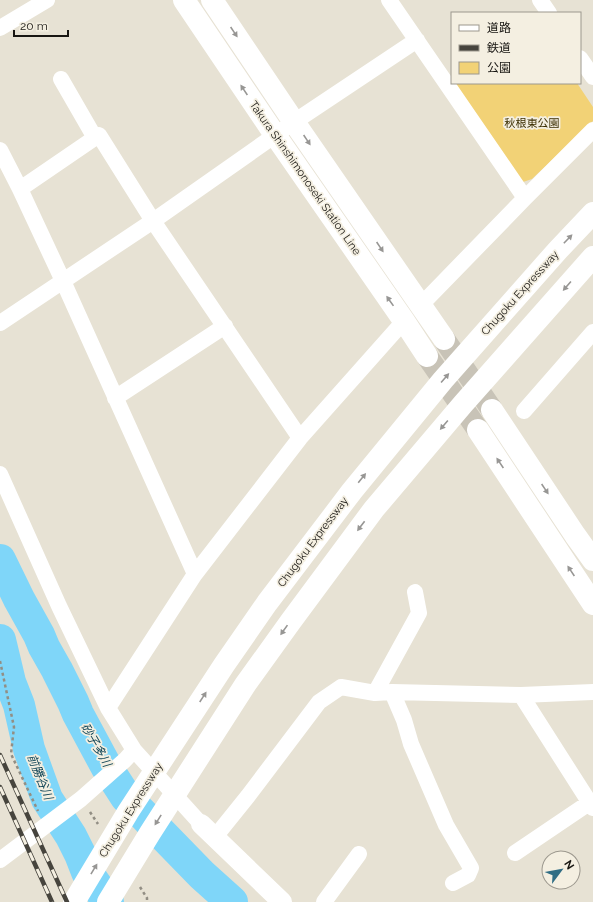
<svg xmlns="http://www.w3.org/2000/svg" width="593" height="902" viewBox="0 0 593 902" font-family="Raleway,'Noto Sans JP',sans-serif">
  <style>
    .green { fill: #f2d276 }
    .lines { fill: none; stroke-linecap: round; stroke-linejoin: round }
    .river { stroke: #7fd6f9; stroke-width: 32 }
    .secondary-tunnel { stroke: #c8c3b7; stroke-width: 22; stroke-dasharray: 22 11; stroke-linecap: butt }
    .path { stroke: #928e84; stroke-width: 2.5; stroke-dasharray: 3 3; stroke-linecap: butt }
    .minor { stroke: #fff; stroke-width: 16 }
    .tertiary { stroke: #fff; stroke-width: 20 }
    .secondary { stroke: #fff; stroke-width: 22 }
    .motorway { stroke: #fff; stroke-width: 22 }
    .rail-casing { stroke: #46443d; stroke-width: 4.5 }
    .rail { stroke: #f4efe1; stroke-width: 3; stroke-dasharray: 9; stroke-linecap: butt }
    .oneway { fill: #979694 }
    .labels { text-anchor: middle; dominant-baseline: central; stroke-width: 3.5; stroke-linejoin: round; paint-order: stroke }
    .park-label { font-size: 11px; fill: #3b2e02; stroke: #f4efe1 }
    .street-label { font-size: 11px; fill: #181612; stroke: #f4efe1 }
    .water-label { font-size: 12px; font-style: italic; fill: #114557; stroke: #f4efe1 }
  </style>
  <rect width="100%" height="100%" fill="#e7e2d4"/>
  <path class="green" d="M455,83H577L593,107V121L532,179L523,182Z"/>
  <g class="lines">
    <path class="river" d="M0,560L19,599L39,635L44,647L57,670L73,702L78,714L106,766L126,797L202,875L232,902
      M0,640L10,682L19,705L29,749L47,799L71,836L80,854L87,872L108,902"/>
    <path class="secondary-tunnel" d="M444,339L492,410
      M427,356L478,430"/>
    <path class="path" d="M0,661L14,727L11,754L38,811
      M90,812L98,824
      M140,887L147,898V902"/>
    <path class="minor" d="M389,0L525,198
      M540,0L549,13
      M0,28L47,0
      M580,58L593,77
      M61,79L95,138
      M0,150L20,189
      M420,306L525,198L593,130
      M0,323L153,221L294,122L417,40
      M115,398L225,326
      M524,411L593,332
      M0,474L59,606L108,708L134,750L201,824
      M195,574L63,281L20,189L99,135L153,221L300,438
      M392,692L404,720L411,744L446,825L471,868L468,875L453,883
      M375,693L419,613L415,592
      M521,695L593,808
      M108,708L195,574L300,438L404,321
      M215,837L248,796L319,702L341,687L375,693L392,692L521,695L593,692
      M515,853L589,803
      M0,860L81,799L125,760L134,750
      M324,902L359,854"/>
    <path class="tertiary" d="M201,824L282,902"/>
    <path class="secondary" d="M184,0L275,135L404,321L427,356
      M212,0L294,122L444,339
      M492,410L575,535L593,560
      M478,430L593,604"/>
    <path class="motorway" d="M74,902L128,812L224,665L267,603L352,491L443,380L558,250L593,213
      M108,902L150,833L245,685L291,621L374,509L463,404L593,257"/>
    <defs>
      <path id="rail" d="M0,755L67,902
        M0,787L52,902"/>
    </defs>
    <use href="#rail" class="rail-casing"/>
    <use href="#rail" class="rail"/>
  </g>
  <defs><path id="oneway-solid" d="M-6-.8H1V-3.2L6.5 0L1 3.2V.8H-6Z"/></defs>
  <g class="oneway">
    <use href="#oneway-solid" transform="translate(234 32) rotate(56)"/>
    <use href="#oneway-solid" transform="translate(244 90) rotate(-124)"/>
    <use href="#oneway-solid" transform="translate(307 140) rotate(56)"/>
    <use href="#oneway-solid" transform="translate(568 239) rotate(-46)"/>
    <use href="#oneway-solid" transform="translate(380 247) rotate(56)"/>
    <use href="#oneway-solid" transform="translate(567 286) rotate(131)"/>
    <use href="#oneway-solid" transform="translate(390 301) rotate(-125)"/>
    <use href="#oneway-solid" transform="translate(445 378) rotate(-49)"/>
    <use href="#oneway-solid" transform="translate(444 425) rotate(130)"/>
    <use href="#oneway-solid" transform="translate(500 463) rotate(-124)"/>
    <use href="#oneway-solid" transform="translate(362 478) rotate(-51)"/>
    <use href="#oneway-solid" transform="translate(545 489) rotate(56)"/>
    <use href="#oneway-solid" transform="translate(361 526) rotate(127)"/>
    <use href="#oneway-solid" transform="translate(571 571) rotate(-124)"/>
    <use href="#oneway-solid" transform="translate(284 630) rotate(125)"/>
    <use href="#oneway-solid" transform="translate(203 697) rotate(-57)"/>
    <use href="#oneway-solid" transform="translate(158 820) rotate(122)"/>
    <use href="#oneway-solid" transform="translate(94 869) rotate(-59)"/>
  </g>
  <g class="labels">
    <g class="park-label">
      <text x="532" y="123">秋根東公園</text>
    </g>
    <g class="street-label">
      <text transform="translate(305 178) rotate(55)">Takura Shinshimonoseki Station Line</text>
      <text transform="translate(520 293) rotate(-48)">Chugoku Expressway</text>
      <text transform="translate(313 542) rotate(-53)">Chugoku Expressway</text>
      <text transform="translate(131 810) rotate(-58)">Chugoku Expressway</text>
    </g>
    <g class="water-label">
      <text transform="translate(96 745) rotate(60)">砂子多川</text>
      <text transform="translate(40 777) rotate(68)">前勝谷川</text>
    </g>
  </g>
  <rect x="451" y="12" width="130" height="72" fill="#f4efe1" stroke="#9c988e"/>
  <rect x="459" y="25" width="20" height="6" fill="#ffffff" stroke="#9c988e"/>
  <text x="487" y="32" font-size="12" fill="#181612">道路</text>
  <rect x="459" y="45" width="20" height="6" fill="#46443d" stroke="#9c988e"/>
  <text x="487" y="52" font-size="12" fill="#181612">鉄道</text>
  <rect x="459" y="62" width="20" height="12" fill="#f2d276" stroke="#9c988e"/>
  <text x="487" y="72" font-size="12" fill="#181612">公園</text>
  <g transform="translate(561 870) rotate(58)"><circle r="19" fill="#f4efe1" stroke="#9c988e"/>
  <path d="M0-3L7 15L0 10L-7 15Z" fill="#306d84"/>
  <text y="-6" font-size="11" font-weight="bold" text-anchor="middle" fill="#181612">N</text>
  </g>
  <path d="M14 30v6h54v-6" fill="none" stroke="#181612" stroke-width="2"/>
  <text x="20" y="30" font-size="12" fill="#181612" stroke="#f4efe1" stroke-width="3" paint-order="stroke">20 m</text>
</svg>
